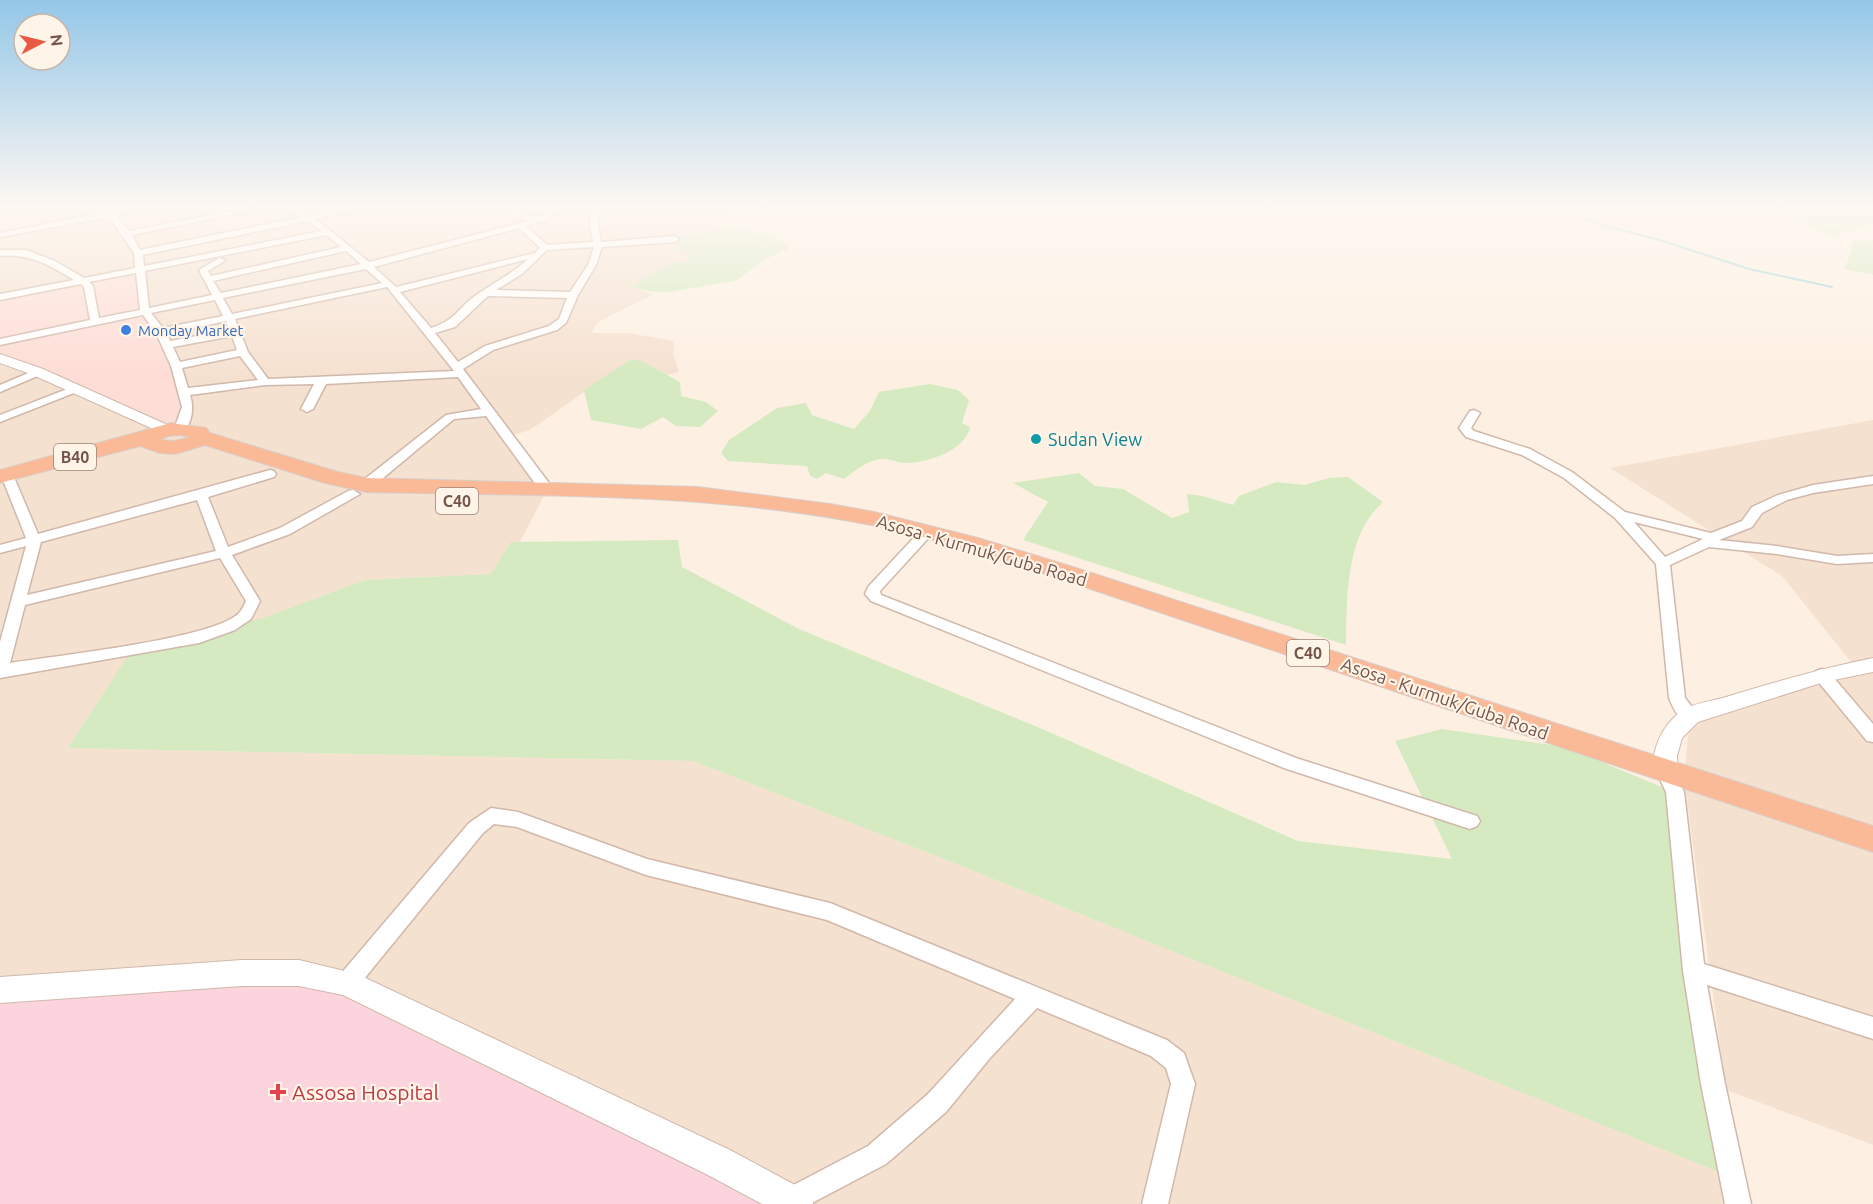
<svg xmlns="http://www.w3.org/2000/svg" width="1873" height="1204" viewBox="0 0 1873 1204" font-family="Ubuntu,sans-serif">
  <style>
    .residential { fill: #f5e1d0 }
    .commercial { fill: #fdddd5 }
    .medical { fill: #fbd4dd }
    .green { fill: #d5eac0 }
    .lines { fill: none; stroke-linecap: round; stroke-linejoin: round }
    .stream { stroke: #9cd5d9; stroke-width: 2 }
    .minor-casing { stroke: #d0b8ab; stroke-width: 3 }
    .tertiary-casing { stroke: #d0b8ab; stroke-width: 2 }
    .trunk-casing { stroke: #d8cfcc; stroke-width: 2 }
    .minor { fill: #fff; fill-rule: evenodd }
    .tertiary { fill: #fff; fill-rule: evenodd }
    .trunk { fill: #fbba97; fill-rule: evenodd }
    .shop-dot { fill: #3f7fe0; stroke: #fff4e8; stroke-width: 2 }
    .culture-dot { fill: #0f9aa8; stroke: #fff4e8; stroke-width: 2 }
    .health-dot { fill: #e0444e; stroke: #fff4e8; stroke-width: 2 }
    .labels { text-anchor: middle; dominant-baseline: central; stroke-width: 4.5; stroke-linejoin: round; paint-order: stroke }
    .far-shop-label { font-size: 15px; fill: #366cbe; stroke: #fff4e8; text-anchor: start }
    .shield { fill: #fff4e8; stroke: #9e8478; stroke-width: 1.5 }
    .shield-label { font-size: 16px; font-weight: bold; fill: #755448 }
    .culture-label { font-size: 18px; fill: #0d838f; stroke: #fff4e8; text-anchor: start }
    .street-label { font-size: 18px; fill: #755448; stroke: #fff4e8 }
    .near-health-label { font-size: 21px; fill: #be3a42; stroke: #fff4e8; text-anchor: start }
  </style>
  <rect width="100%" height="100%" fill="#fdf0e2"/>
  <path class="residential" d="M0,207H753L729,215L709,232L688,233L690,253L685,259L696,262L673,263L631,285L652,295L598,322L591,333H628L674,341L673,353L679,372L667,375L640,360H630L530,430L508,437L547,490L520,542L491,574L365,580L260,619L69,748L693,761L949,861L1726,1175L1728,1204H775L0,994Z
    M1873,420V1145L1726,1090L1684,779L1690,718L1855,667L1782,576L1610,468Z"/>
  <path class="commercial" d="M141,269L148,311L188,405L178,435L0,357V297Z"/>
  <path class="medical" d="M246,979L346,993L794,1204H0V994Z"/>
  <path class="green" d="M1728,207H1773L1859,216H1868L1865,214L1873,211V224L1834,235L1827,234C1806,225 1783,211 1760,209C1749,208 1737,212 1728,207Z
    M714,229C735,229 776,231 790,248L768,258L735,281L668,292L647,291L631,286L673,262H695L684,259L690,253L673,251L682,235L709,232Z
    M1854,239L1873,240V275L1845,269Z
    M630,360H640L680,382L681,396L706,402L718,411L700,427L676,426L663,417L641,429L591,420L584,390Z
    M930,384L958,390L969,400L962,423L970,427C965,451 927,463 905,463C897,463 889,458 881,459C866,461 856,470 844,479L826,473L817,479L810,476L807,466L728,461L721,453L729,440L777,408L806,403L812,415L854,429L870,411L879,392Z
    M1079,473L1095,486L1123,489L1172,518L1189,512L1187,494L1203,496L1233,505L1239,496L1276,482L1304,485L1329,478L1348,477L1383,502C1345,535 1347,598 1346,645L1023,540L1048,502L1013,483Z
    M678,540L682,567L799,629L1040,728L1298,841L1452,859L1395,741L1442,729L1566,747L1676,793L1726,1090V1175L949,861L693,761L68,748L133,648L260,619L365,580L491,574L511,542Z"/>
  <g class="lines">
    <path class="stream" d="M1568,207L1583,218L1603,225L1666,242L1749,269L1832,287"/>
    <defs>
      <path id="minor" d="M102,207H110L113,211L151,207L116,215L129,231L252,207H268L132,235L140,250L302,217L283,207H293L310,216L353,207H369L316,219L369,262L528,221L492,207C514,207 535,227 554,207H562L547,220L526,226L547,245L593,242L590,223L593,207H601L598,223L601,242L675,236L679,239L675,242L602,247L596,265L578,295L566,323L557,330L493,350L463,369L552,487L553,490L552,493H542L486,416L454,419L371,488L366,489L360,485L361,482L446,415L481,409L458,377L326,384L313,409L307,412L301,409L314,384L265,385L190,395C194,406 193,427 180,433L174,429L182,407L171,366L156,333L143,315L0,345V339L90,320L84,287L81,284L0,300V294L74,280C47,264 32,254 0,256V250H26L55,261L84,278L135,268L134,253L109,217L0,237V233L106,212ZM308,221L322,231L144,266L143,255ZM519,228L540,248L535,253L396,287L374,267ZM327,235L341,247L211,276L208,271L226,260L219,258L199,270L212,295L149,308L145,271ZM594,247L588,265L570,292L496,290L522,274L547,250ZM346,251L361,264L221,293L213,281ZM528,259C512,274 494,283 476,295C458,308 456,320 431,328L400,292ZM366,269L382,283L232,314L223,298ZM136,273L140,310L99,318L93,286L89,282ZM387,287L454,371L268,379L248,352L235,319ZM488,296L567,298L559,319L549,326L485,346L458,362L435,333L455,327ZM215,300L223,316L163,328L151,313ZM226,321L229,330L170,341L167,334ZM232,336L237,350L180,362L173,347ZM240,356L258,380L188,388L182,368Z
        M38,369L42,370V374L0,392V385Z
        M75,386L81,389L79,391L0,422V415Z
        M1474,410L1480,413L1471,428L1474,431L1530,449L1572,472L1625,512L1711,533L1742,521L1752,507L1778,495L1813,485L1873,476V484L1813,493L1787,500L1762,513L1752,527L1719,540L1777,546L1837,556L1873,554V562L1837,564L1777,554L1709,547L1670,565L1685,698L1699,716L1696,720C1680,725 1674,710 1669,698L1656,564L1615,518L1564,478L1522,455L1466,437L1459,428L1470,411ZM1634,522L1703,539L1665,557Z
        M270,470L274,471L276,474L274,477L208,497L228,547L280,528L348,491L353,490L360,494L290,534L232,555L260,601L251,619L235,630L199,643L0,678V642L26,546L0,553V545L26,538L1,475L3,472H11L13,475L38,534ZM197,500L216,551L27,595L41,542ZM220,558L246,601C244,605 242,610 239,613C215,639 52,656 10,663L25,605Z
        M926,529L933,533L880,591L881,595L1296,758L1477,816L1480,821L1477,826L1470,829L1284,768L871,601L865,594L868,587L921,530Z
        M1822,669L1828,671L1873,724V742L1867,741L1816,679L1814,675L1816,671Z
        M1666,766L1672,768L1684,792L1704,964L1873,1017V1039L1707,985L1725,1084L1751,1204H1725L1701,1084L1683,971L1666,792L1657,773L1660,768Z
        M491,808L518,812L647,859L830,903L1167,1040L1184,1053L1195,1084L1168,1204H1142L1171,1084L1166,1068L1151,1056L1037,1008L990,1058L946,1112L886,1164L810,1204H777L776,1201L780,1192L868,1146L928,1094L1015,999L827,920L646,875L517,827L494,824L483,833L355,990L347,993L339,990L336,983L339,976L469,823Z"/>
      <path id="tertiary" d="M0,354L43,369L172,427L175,430L172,433H162L33,375L0,363Z
        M1873,658V672L1824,682L1698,722L1682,738L1677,756L1678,773L1674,779L1666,782L1658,779C1646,757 1662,724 1682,711C1693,703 1713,701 1726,697C1775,682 1823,668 1873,658Z
        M242,960H299L357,974L730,1150L808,1192L813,1204H762L706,1174L343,995L299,986H242L0,1003V977Z"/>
      <path id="trunk" d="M171,423L206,428L210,433L338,472L366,478L697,487L830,504L874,512L978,538L1073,567L1873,826V852L1055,577C988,556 920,533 850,521C691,492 527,496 366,492L325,483L205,445L175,454L160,453L140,446L0,483V470ZM180,435L190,437L175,441L160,440L168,436Z"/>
    </defs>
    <use href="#minor" class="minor-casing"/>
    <use href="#tertiary" class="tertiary-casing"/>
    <use href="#trunk" class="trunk-casing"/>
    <use href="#minor" class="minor"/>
    <use href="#tertiary" class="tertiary"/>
    <use href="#trunk" class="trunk"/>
  </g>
  <linearGradient id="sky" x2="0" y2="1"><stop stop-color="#94c7e8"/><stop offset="0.55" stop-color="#fef8f2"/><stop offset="1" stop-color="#fef8f2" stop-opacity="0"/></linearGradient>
  <rect width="1873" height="376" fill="url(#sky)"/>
  <circle class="shop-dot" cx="126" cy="330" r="6"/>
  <circle class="culture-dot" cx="1036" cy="439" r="6"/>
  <path class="health-dot" d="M275 1083h6v6h6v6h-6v6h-6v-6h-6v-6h6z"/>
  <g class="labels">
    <g class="far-shop-label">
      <text x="138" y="330">Monday Market</text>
    </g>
    <g class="shield">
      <rect x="54" y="444" width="42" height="26" rx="4.5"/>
      <rect x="436" y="488" width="42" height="26" rx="4.5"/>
      <rect x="1287" y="640" width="42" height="26" rx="4.5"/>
    </g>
    <g class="shield-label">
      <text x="75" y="457">B40</text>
      <text x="457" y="501">C40</text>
      <text x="1308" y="653">C40</text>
    </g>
    <g class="culture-label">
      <text x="1048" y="439">Sudan View</text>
    </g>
    <g class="street-label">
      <text transform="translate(982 550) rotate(16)">Asosa - Kurmuk/Guba Road</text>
      <text transform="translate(1445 698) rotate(19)">Asosa - Kurmuk/Guba Road</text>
    </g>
    <g class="near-health-label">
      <text x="292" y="1092">Assosa Hospital</text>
    </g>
  </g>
  <g transform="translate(42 42) rotate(83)"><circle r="28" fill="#fff4e8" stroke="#c8b4a8" stroke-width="1.5"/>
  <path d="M0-4.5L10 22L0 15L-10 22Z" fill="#ea5943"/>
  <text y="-9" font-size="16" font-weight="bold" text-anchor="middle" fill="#755448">N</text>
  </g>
</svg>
